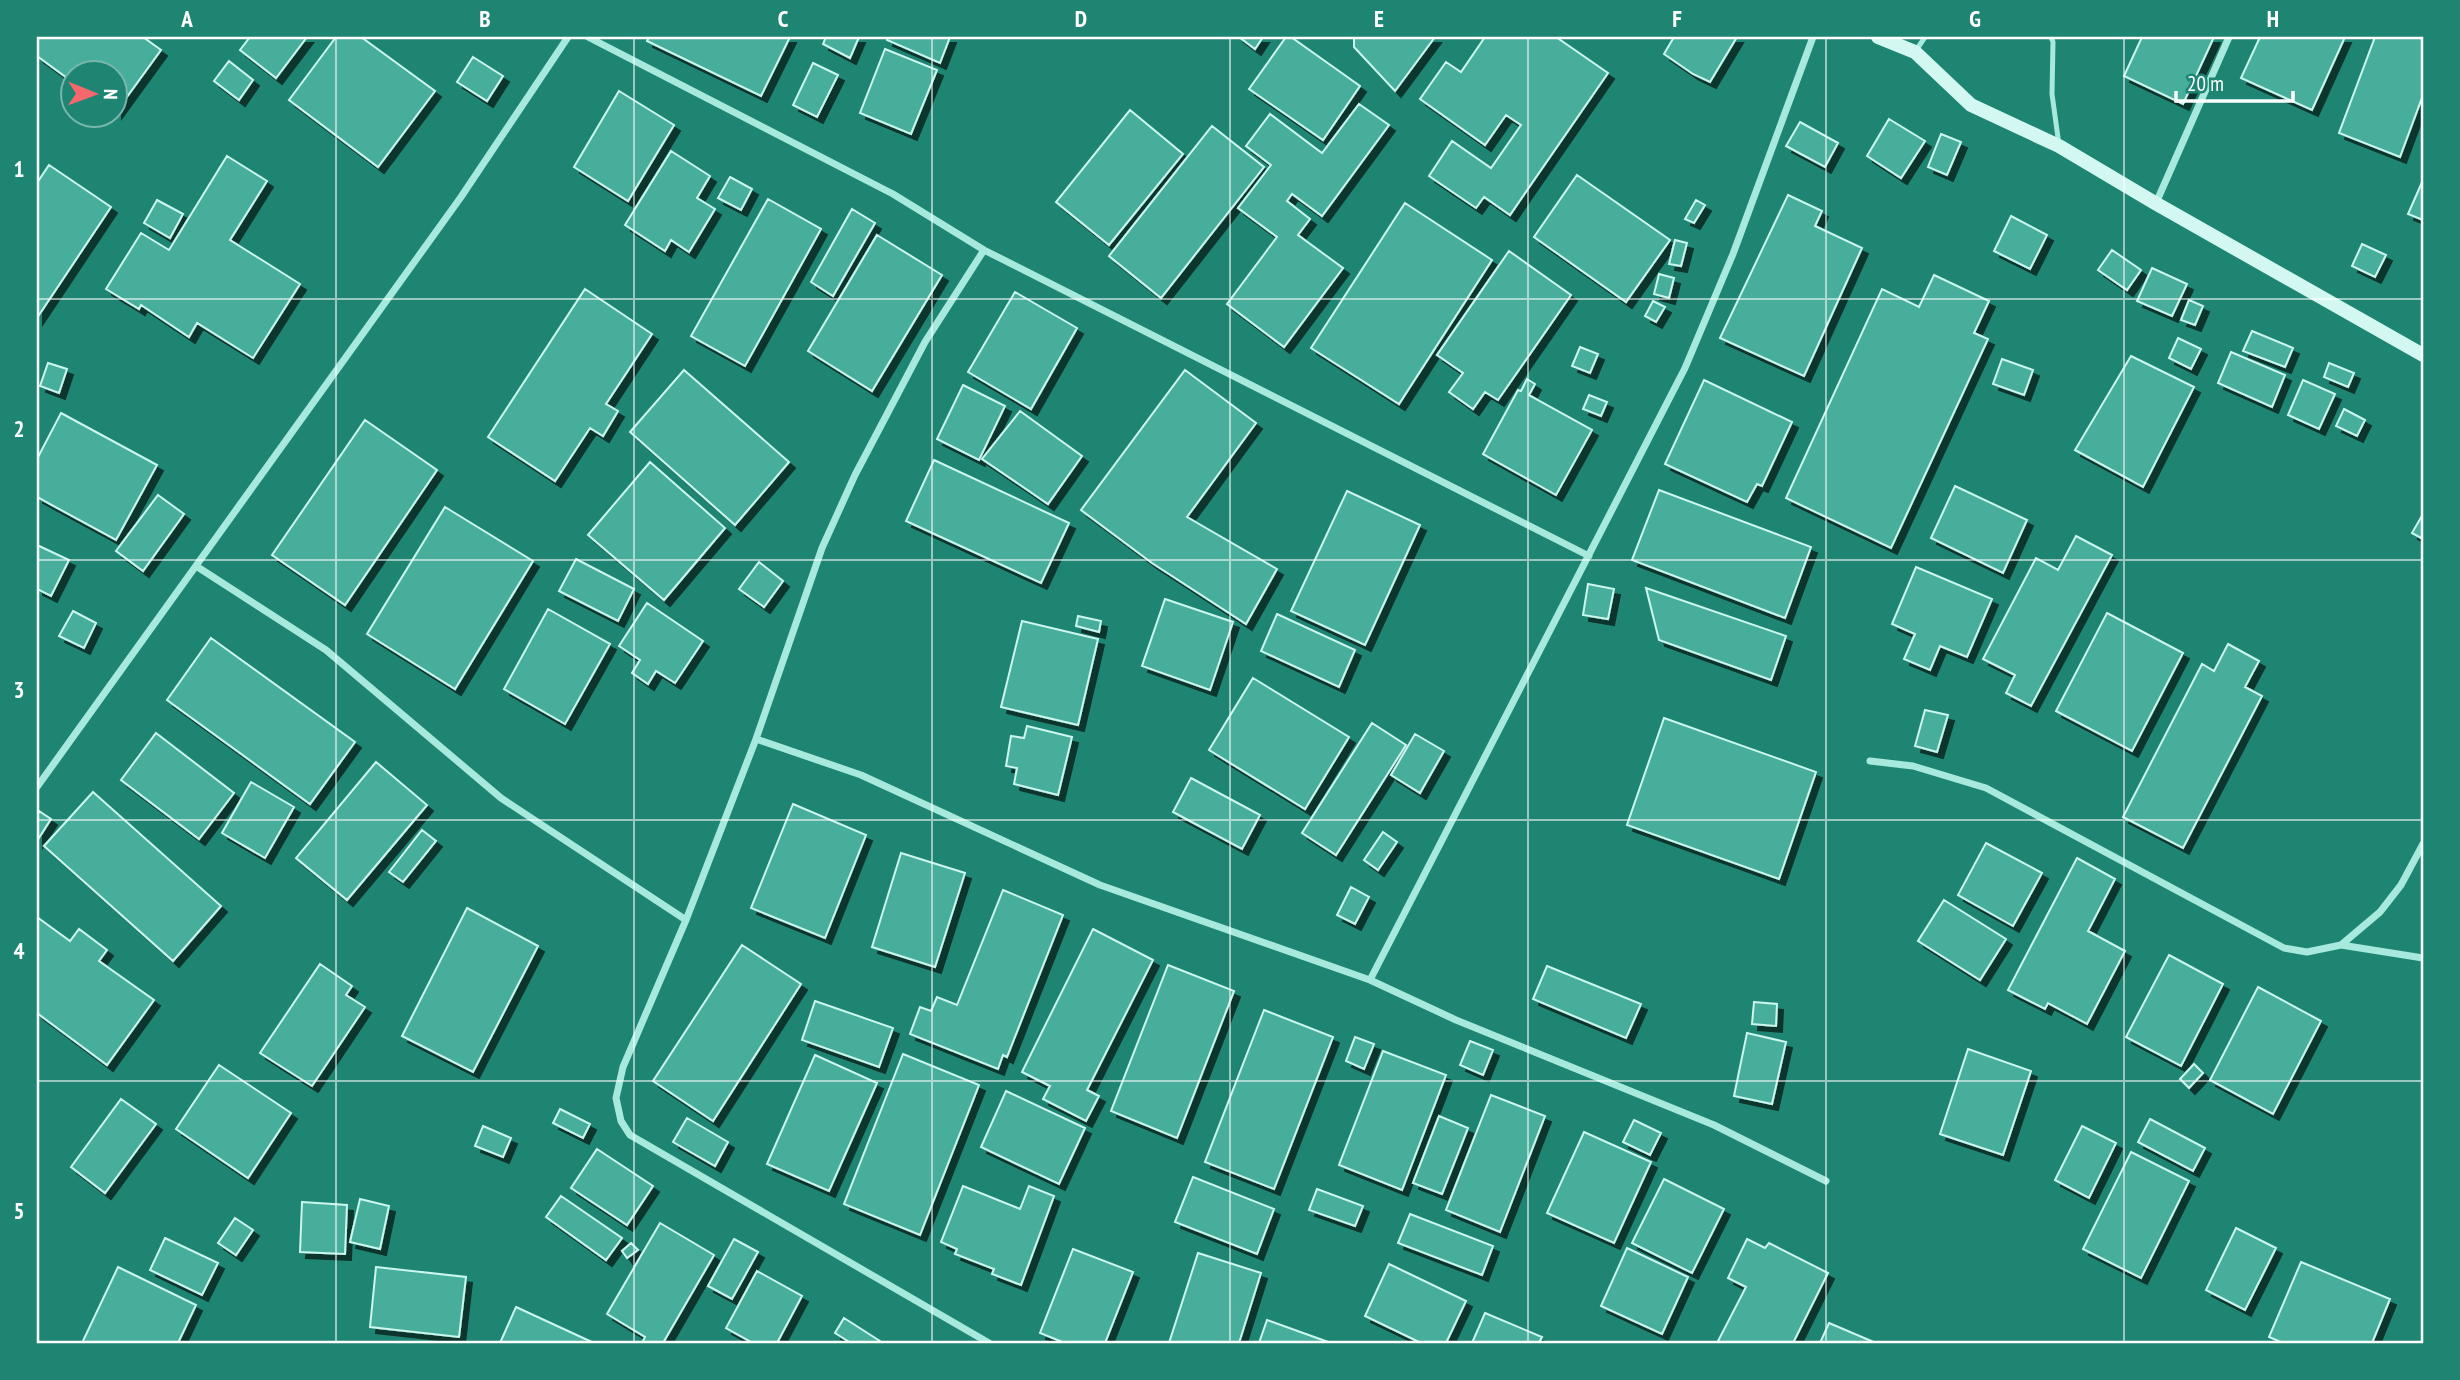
<svg xmlns="http://www.w3.org/2000/svg" width="2460" height="1380" viewBox="0 0 2460 1380" font-family="'PT Sans Narrow',sans-serif">
  <style>
    .building { fill: #47ae9b; stroke: #ccf7ef; stroke-width: 2; filter: url(#shadow) }
    .lines { fill: none; stroke-linecap: round; stroke-linejoin: round }
    .service { stroke: #a7eadd; stroke-width: 5 }
    .minor { stroke: #a7eadd; stroke-width: 7 }
    .secondary { stroke: #d3f8f1; stroke-width: 14 }
    .grid { fill: none; stroke: #fff; stroke-width: 2; stroke-opacity: 0.55 }
    .neatline { fill: none; stroke: #fff; stroke-width: 2.5 }
    .grid-label { font-size: 23px; text-anchor: middle; font-weight: bold; fill: #fff }
  </style>
  <defs>
    <filter id="shadow"><feDropShadow dx="6" dy="6" stdDeviation="0" flood-color="#0009"/></filter>
  </defs>
  <rect width="100%" height="100%" fill="#1f8573"/>
  <path class="building" d="M37,37H143L161,50L116,112V74H74V83L37,56Z
    M250,37H307L276,78L240,50Z
    M336,37H361L435,91L378,167L289,100Z
    M649,37H790L761,96L647,41Z
    M826,37H859L850,58L823,44Z
    M888,37H950L940,63L887,40Z
    M1239,37H1263L1255,49Z
    M1286,37H1291L1360,86L1323,140L1249,89Z
    M1354,37H1435L1395,91L1354,47Z
    M1485,37H1556L1608,73L1510,215L1484,197L1476,208L1429,176L1452,141L1491,168L1521,125L1506,115L1485,145L1420,99L1446,62L1461,72Z
    M1674,37H1737L1710,82L1693,74L1664,54Z
    M2142,37H2214L2183,104L2124,76Z
    M2260,37H2345L2312,110L2241,78Z
    M2375,37H2417L2423,39V95L2400,157L2339,133Z
    M885,49L937,70L911,134L860,113Z
    M473,57L503,76L487,101L457,82Z
    M229,61L253,80L239,100L214,81Z
    M813,63L838,75L817,117L793,105Z
    M619,91L674,125L628,201L574,167Z
    M1359,104L1389,125L1322,216L1292,194L1287,201L1310,219L1298,235L1343,268L1284,347L1227,304L1277,237L1238,208L1271,165L1246,146L1270,114L1322,153Z
    M1130,110L1183,154L1109,245L1056,202Z
    M1889,119L1925,141L1901,178L1867,156Z
    M1800,122L1838,143L1825,167L1786,146Z
    M1212,126L1264,167L1161,298L1109,256Z
    M1941,134L1961,142L1947,175L1928,167Z
    M671,151L710,176L697,198L715,209L689,252L671,240L665,251L625,225Z
    M227,156L267,181L230,240L300,284L253,358L197,323L189,337L141,305L139,309L106,289L141,233L169,250Z
    M49,165L111,207L37,318V183Z
    M1577,175L1670,240L1626,302L1534,237Z
    M730,177L752,189L741,210L718,198Z
    M2423,180V220L2408,214Z
    M1788,195L1822,211L1815,226L1862,248L1804,376L1720,338Z
    M768,199L821,229L745,366L691,336Z
    M157,200L183,214L170,238L144,223Z
    M1696,200L1705,205L1694,223L1685,219Z
    M1405,203L1492,260L1399,404L1311,348Z
    M852,209L875,223L833,296L811,282Z
    M2011,216L2047,235L2030,269L1994,251Z
    M877,235L942,275L872,391L808,351Z
    M1675,240L1687,243L1681,266L1669,264Z
    M2362,244L2386,255L2375,277L2352,266Z
    M2112,250L2141,270L2127,290L2098,270Z
    M1509,251L1571,295L1498,400L1485,392L1473,409L1449,392L1463,373L1437,355Z
    M2152,268L2187,284L2172,316L2137,301Z
    M1659,274L1674,278L1669,298L1654,294Z
    M1934,275L1989,301L1974,333L1988,339L1891,548L1786,498L1882,289L1919,307Z
    M585,289L652,334L606,404L618,411L603,436L590,428L555,481L488,437Z
    M1015,292L1077,328L1031,409L968,372Z
    M2189,300L2203,306L2195,325L2181,320Z
    M1653,301L1665,307L1656,322L1645,316Z
    M2252,331L2293,348L2285,367L2243,351Z
    M2178,338L2201,349L2191,369L2169,358Z
    M1580,347L1598,354L1590,373L1572,366Z
    M2231,352L2285,375L2272,407L2218,383Z
    M2131,356L2194,387L2143,487L2075,450Z
    M2002,359L2033,370L2024,395L1993,384Z
    M48,363L67,369L59,393L40,386Z
    M2329,363L2354,373L2348,387L2324,377Z
    M684,370L789,462L735,525L630,432Z
    M1185,370L1256,423L1187,517L1277,569L1246,624L1152,563L1081,510Z
    M1527,379L1535,384L1529,395L1592,430L1556,495L1483,454L1518,390L1521,391Z
    M1704,380L1792,422L1762,486L1757,484L1747,502L1665,464Z
    M2303,380L2335,394L2319,429L2288,415Z
    M963,385L1005,406L979,460L937,439Z
    M1589,395L1607,402L1601,416L1583,409Z
    M2344,409L2365,420L2357,436L2336,426Z
    M1020,411L1082,456L1048,504L982,459Z
    M61,413L157,465L116,540L37,497V459Z
    M365,420L437,470L345,605L272,555Z
    M934,460L1069,523L1041,583L906,521Z
    M650,462L725,528L664,600L588,535Z
    M1955,486L2027,520L2003,573L1931,538Z
    M1659,490L1811,547L1785,618L1632,560Z
    M1347,491L1420,525L1365,645L1291,611Z
    M158,495L184,514L143,571L116,551Z
    M445,507L533,561L455,689L367,634Z
    M2423,514V539L2412,533Z
    M2076,536L2112,555L2031,706L2006,693L2015,675L1983,659L2036,558L2058,570Z
    M37,545L69,560L51,596L37,589Z
    M576,559L634,589L618,621L559,591Z
    M759,562L783,581L764,607L739,589Z
    M1916,567L1992,599L1967,657L1940,646L1930,670L1904,659L1915,634L1892,624Z
    M1588,584L1614,589L1608,619L1583,615Z
    M1646,588L1786,636L1771,680L1659,640Z
    M1165,599L1233,622L1210,690L1142,666Z
    M647,603L703,641L675,683L656,671L648,684L632,673L640,660L619,646Z
    M548,609L610,644L565,724L504,689Z
    M73,611L96,623L84,648L59,636Z
    M2107,613L2183,653L2132,751L2056,711Z
    M1277,614L1355,650L1339,687L1261,651Z
    M1078,616L1101,621L1099,632L1076,626Z
    M1022,621L1098,639L1078,725L1001,707Z
    M211,638L355,742L310,804L167,700Z
    M2228,644L2259,661L2245,687L2262,696L2183,848L2123,817L2202,664L2214,671Z
    M1253,678L1349,737L1305,809L1209,750Z
    M1925,710L1948,715L1937,752L1915,746Z
    M1664,718L1816,772L1779,879L1627,825Z
    M1372,723L1406,745L1336,855L1302,833Z
    M1027,726L1072,737L1058,795L1014,784L1017,768L1006,766L1011,736L1024,738Z
    M156,733L234,793L199,839L121,780Z
    M1415,734L1444,751L1420,793L1391,775Z
    M376,762L427,805L347,900L296,858Z
    M1191,778L1260,815L1242,849L1173,812Z
    M251,782L294,807L265,858L222,833Z
    M93,792L221,906L173,961L44,846Z
    M793,804L866,835L825,938L751,908Z
    M39,811L51,819L37,841V814Z
    M422,830L436,841L403,882L389,872Z
    M1383,832L1397,842L1378,870L1364,860Z
    M1986,843L2042,873L2013,926L1958,895Z
    M901,853L965,873L935,967L872,947Z
    M2077,858L2115,879L2088,931L2125,951L2087,1024L2048,1003L2045,1009L2008,990Z
    M1351,887L1369,897L1355,924L1337,915Z
    M1003,890L1063,915L1007,1057L1003,1055L998,1069L910,1034L920,1007L931,1011L937,997L957,1005Z
    M1944,900L2006,939L1980,980L1918,941Z
    M467,908L538,946L473,1072L402,1036Z
    M37,917L70,941L79,929L107,950L99,961L154,1000L107,1065L37,1013Z
    M1093,929L1153,960L1087,1090L1099,1096L1086,1121L1043,1099L1050,1086L1022,1072Z
    M742,945L801,984L713,1121L653,1081Z
    M2169,955L2223,984L2181,1066L2126,1037Z
    M320,964L352,986L346,995L365,1007L312,1086L260,1053Z
    M1168,965L1234,991L1177,1138L1111,1111Z
    M1547,966L1641,1004L1626,1038L1533,999Z
    M2258,987L2321,1021L2273,1114L2210,1080Z
    M815,1001L893,1028L879,1067L802,1040Z
    M1754,1002L1777,1004L1776,1026L1752,1024Z
    M1264,1010L1333,1037L1274,1189L1205,1162Z
    M1747,1033L1786,1042L1772,1104L1734,1096Z
    M1355,1037L1374,1044L1364,1069L1346,1061Z
    M1470,1041L1493,1050L1483,1075L1460,1065Z
    M1968,1049L2031,1071L2003,1155L1940,1134Z
    M1383,1051L1446,1075L1402,1190L1339,1165Z
    M903,1054L979,1085L920,1235L844,1204Z
    M815,1055L877,1083L829,1191L767,1164Z
    M2194,1064L2203,1073L2189,1088L2180,1079Z
    M219,1065L291,1113L248,1178L176,1129Z
    M1006,1091L1085,1128L1059,1184L981,1147Z
    M1491,1095L1545,1116L1500,1232L1446,1210Z
    M121,1099L156,1124L105,1193L71,1167Z
    M560,1109L590,1124L583,1138L553,1123Z
    M1439,1116L1468,1128L1442,1194L1413,1183Z
    M687,1118L728,1142L715,1166L673,1142Z
    M2150,1119L2205,1148L2193,1171L2138,1142Z
    M1634,1120L1661,1133L1650,1155L1623,1142Z
    M483,1126L511,1138L503,1157L475,1146Z
    M2082,1126L2116,1143L2089,1198L2055,1180Z
    M1584,1132L1651,1162L1614,1243L1547,1213Z
    M597,1149L653,1186L627,1225L571,1188Z
    M2131,1152L2189,1181L2141,1278L2083,1249Z
    M1193,1177L1274,1209L1257,1254L1175,1222Z
    M1664,1179L1724,1209L1692,1273L1632,1243Z
    M963,1186L1020,1209L1029,1186L1054,1196L1021,1285L992,1274L994,1269L955,1254L957,1249L941,1242Z
    M1317,1189L1363,1206L1355,1226L1309,1210Z
    M561,1196L622,1238L606,1260L546,1217Z
    M360,1199L389,1206L380,1249L350,1242Z
    M302,1202L347,1205L345,1254L300,1252Z
    M1410,1214L1493,1246L1482,1275L1398,1243Z
    M235,1218L253,1230L236,1255L218,1243Z
    M660,1223L714,1255L663,1343H642L645,1337L607,1314Z
    M2236,1228L2276,1248L2245,1310L2206,1290Z
    M165,1238L218,1263L202,1295L150,1270Z
    M734,1239L758,1252L732,1299L708,1286Z
    M1747,1239L1765,1248L1769,1243L1828,1273L1793,1343H1717L1746,1287L1728,1278Z
    M631,1243L638,1250L627,1258L622,1251Z
    M1627,1248L1688,1277L1662,1334L1601,1306Z
    M1073,1249L1133,1272L1105,1343H1065L1040,1333Z
    M1198,1253L1261,1273L1239,1343H1169Z
    M2301,1262L2390,1299L2372,1343H2283L2269,1337Z
    M1389,1264L1466,1301L1446,1343H1421L1365,1316Z
    M118,1267L196,1305L178,1343H82Z
    M376,1267L466,1277L459,1337L370,1327Z
    M757,1271L802,1296L777,1343H753L726,1328Z
    M516,1307L594,1343H500Z
    M1485,1313L1542,1337L1539,1343H1472Z
    M844,1318L883,1343H851L835,1333Z
    M1267,1320L1331,1343H1259Z
    M1829,1323L1876,1343H1820Z"/>
  <g class="lines">
    <path class="service" d="M2051,37L2053,42L2052,94L2059,145
      M1915,52L1925,37"/>
    <path class="minor" d="M588,37L893,194L984,250L1589,556
      M2156,203L2229,37
      M196,566L326,650L501,798L686,920L623,1067L616,1098L621,1121L630,1135L989,1343
      M756,739L861,775L1100,885L1370,980L1456,1020L1714,1125L1826,1181
      M1870,761L1913,766L1986,788L2284,948L2307,952L2341,945L2380,912L2401,885L2423,844
      M37,787L461,197L568,37
      M686,920L756,739L822,548L855,475L925,342L984,250
      M2341,945L2423,958
      M1370,980L1685,368L1733,254L1813,37"/>
    <path class="secondary" d="M1878,37L1915,52L1971,105L2059,146L2155,203L2423,355"/>
  </g>
  <path class="grid" d="M336,37V1343M634,37V1343M932,37V1343M1230,37V1343M1528,37V1343M1826,37V1343M2124,37V1343M37,299H2423M37,560H2423M37,820H2423M37,1081H2423"/>
  <rect width="2460" height="1380" fill="none" stroke="#1f8573" stroke-width="77"/>
  <g transform="translate(94 94) rotate(91)"><circle r="33" fill="#1f8573" stroke="#79b6ab" stroke-width="2"/>
  <path d="M0-5L12 26L0 18L-12 26Z" fill="#f8676c"/>
  <text y="-10" font-size="19" font-weight="bold" text-anchor="middle" fill="#ffffff">N</text>
  </g>
  <path d="M2176 91v10h117v-10" fill="none" stroke="#ffffff" stroke-width="3.5"/>
  <text x="2187" y="91" font-size="21" fill="#ffffff" stroke="#1f8573" stroke-width="5" paint-order="stroke">20 m</text>
  <rect x="38" y="38" width="2384" height="1304" class="neatline"/>
  <g class="grid-label">
    <text x="187" y="27">A</text>
    <text x="485" y="27">B</text>
    <text x="783" y="27">C</text>
    <text x="1081" y="27">D</text>
    <text x="1379" y="27">E</text>
    <text x="1677" y="27">F</text>
    <text x="1975" y="27">G</text>
    <text x="2273" y="27">H</text>
    <text x="19" y="177">1</text>
    <text x="19" y="437">2</text>
    <text x="19" y="698">3</text>
    <text x="19" y="959">4</text>
    <text x="19" y="1219">5</text>
  </g>
</svg>
